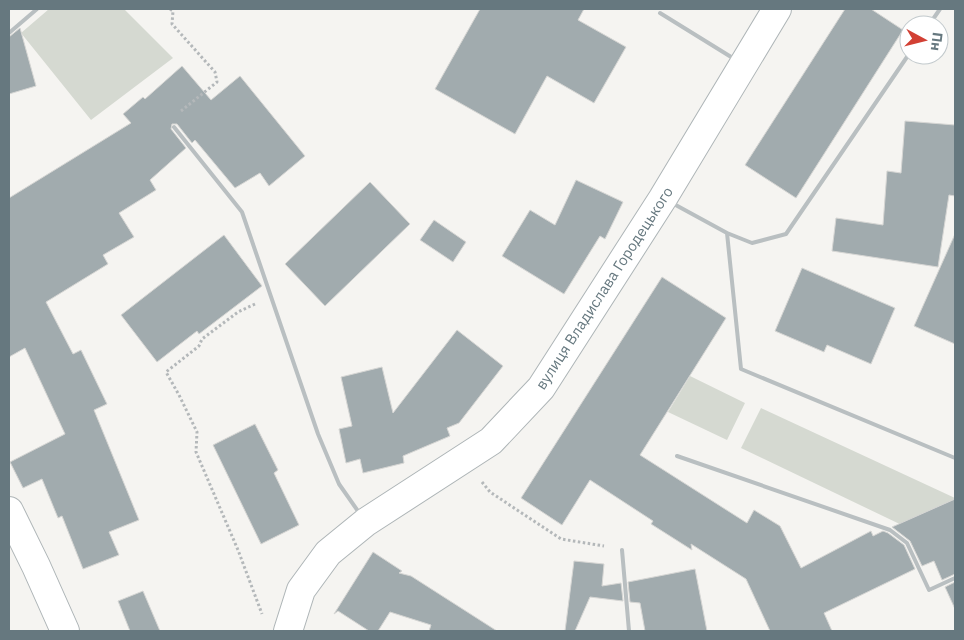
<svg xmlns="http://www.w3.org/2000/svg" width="964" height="640" viewBox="0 0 964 640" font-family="'IBM Plex Sans',sans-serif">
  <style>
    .green { fill: #d5d9d1 }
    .building { fill: #a1abae; stroke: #d6d6d4 }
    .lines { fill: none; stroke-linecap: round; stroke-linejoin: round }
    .secondary-casing { stroke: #aeb5b7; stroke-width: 30 }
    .path { stroke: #b4b8ba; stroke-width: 3; stroke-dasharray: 2.5 2.5; stroke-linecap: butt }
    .lane { stroke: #b9bfc1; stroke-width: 4 }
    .secondary { stroke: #fff; stroke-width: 28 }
    .labels { text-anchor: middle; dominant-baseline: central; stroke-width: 5; stroke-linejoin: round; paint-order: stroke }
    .street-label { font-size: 15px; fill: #66787f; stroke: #fff }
  </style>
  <rect width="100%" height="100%" fill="#f5f4f1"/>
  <path class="green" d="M49,9H124L173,58L91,120L21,33Z
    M690,376L745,403L727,440L668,412Z
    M761,408L955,498V499L915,517L908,528L741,448Z"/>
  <path class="building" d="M480,9H584L578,20L626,47L594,103L547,76L515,134L435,89Z
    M845,9H871L903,30L796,198L745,165Z
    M20,28L36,86L9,94V37Z
    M182,66L211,100L240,76L305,156L269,186L260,173L235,188L195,140L192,143L177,124H172L171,129L186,148L150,180L156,190L119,213L134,237L103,255L108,264L46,302L73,354L81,350L107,404L94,410L139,520L109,532L119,555L83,569L62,516L58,518L42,479L23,488L10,462L65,434L25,348L9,357V198L131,123L123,114L143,97L145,99Z
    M905,121L955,125V196L949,195L938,267L832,251L836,218L883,225L887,171L901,173Z
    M576,180L623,202L605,239L600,236L564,294L502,256L530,210L555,225Z
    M370,182L410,224L325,306L285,264Z
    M434,220L466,242L453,262L420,240Z
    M955,234V344L914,326Z
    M224,235L262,286L199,334L197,331L157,362L121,315Z
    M802,268L895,308L871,364L827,345L824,352L775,331Z
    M662,277L726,318L640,455L747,523L754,510L780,526L801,568L871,531L873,536L883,531L888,533L904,545L915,569L824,613L832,631H770L746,579L691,544L692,550L651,524L653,521L590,480L562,525L521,498Z
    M457,330L503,366L459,423L447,428L450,436L403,456L404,463L363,473L360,459L346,463L339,429L352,426L341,377L382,367L393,413Z
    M255,424L278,470L274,473L299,525L261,544L213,445Z
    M955,499V574L942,580L934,561L922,566L910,541L892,527Z
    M373,552L402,571L399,573L411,576L497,631H429L431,625L390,612L378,631H369L338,611L334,614Z
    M574,561L604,564L602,586L621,583L623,601L590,597L575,631H565Z
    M695,569L707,631H645L640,603L630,602L628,582Z
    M955,582V609L945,587Z
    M143,591L160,631H130L118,601Z"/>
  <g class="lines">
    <defs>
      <path id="secondary" d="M9,511L36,566L65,631
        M288,631L301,590L328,553L366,522L491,441L541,388L663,198L777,9"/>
    </defs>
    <use href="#secondary" class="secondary-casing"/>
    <path class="path" d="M170,9L173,11L172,24L215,72L217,82L181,111
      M255,304L238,312L202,339L199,346L166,372L179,395L197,432L196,452L238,550L262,614
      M482,482L490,492L561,539L604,546"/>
    <path class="lane" d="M660,13L736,60
      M929,25L940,9
      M9,33L37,9
      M174,127L242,212L318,434L339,484L360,514
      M672,203L727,233L741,369L955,458
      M727,233L752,243L786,234L909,54
      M677,456L890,530L907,543L929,590L955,578
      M622,550L629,631"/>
    <use href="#secondary" class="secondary"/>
  </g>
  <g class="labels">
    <g class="street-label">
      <text transform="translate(604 288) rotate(-57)">вулиця Владислава Городецького</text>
    </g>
  </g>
  <rect width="964" height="640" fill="none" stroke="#66787f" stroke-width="20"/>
  <g transform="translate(924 40) rotate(97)"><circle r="24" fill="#ffffff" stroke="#c2c9cc"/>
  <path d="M0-4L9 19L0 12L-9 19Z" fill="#d24034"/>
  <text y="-8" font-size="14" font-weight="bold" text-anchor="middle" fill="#66787f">Пн</text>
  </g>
</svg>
